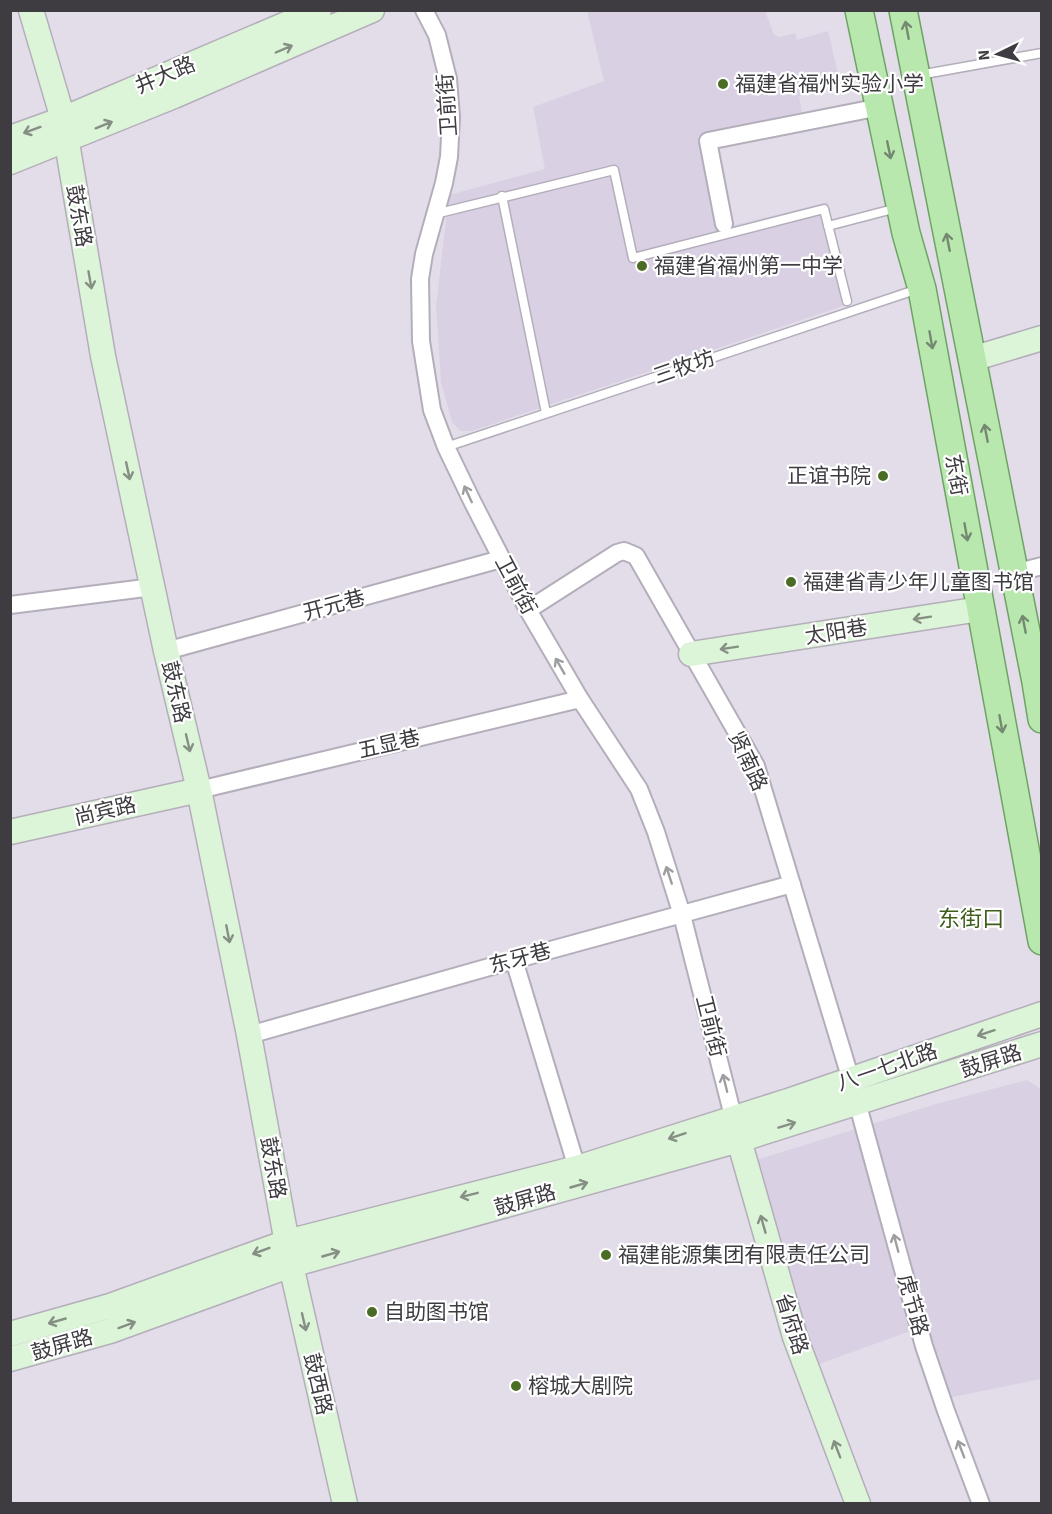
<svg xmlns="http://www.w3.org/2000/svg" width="1052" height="1514" viewBox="0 0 1052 1514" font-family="'Source Sans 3','Noto Sans SC',sans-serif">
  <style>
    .built { fill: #d9d0e3 }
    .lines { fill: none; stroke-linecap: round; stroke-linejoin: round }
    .lane-casing { stroke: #b4aeba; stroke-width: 11 }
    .street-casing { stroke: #b4aeba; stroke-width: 20 }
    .secondary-casing { stroke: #b4aeba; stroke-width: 27 }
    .primary-casing { stroke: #6fa266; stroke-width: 30 }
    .lane { stroke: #fff; stroke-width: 8 }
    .street { stroke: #fff; stroke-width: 16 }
    .secondary { stroke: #dcf4d7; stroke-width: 24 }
    .primary { stroke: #b9e8af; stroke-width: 27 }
    .oneway { stroke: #758972 }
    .oneway2 { stroke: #858f84 }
    .oneway3 { stroke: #9e9ea0 }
    .poi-dot { fill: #4a6c24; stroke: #fff; stroke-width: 2 }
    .labels { text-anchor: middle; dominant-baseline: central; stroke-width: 4.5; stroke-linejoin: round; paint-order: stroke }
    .street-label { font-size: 21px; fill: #3e3c41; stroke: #fff }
    .poi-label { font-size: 21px; fill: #3e3c41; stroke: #fff; text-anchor: start }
    .neighbourhood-label { font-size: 22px; fill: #3e5d1b; stroke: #fff }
  </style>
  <rect width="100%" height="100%" fill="#e3ddea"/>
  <path class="built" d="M587,11H765L774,35L779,37L795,33L797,40L828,31L841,87L799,96L802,112L698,136L718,229L828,202L852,303L472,431H460L452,422L441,382L436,306L449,195L545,169L533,107L604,81Z
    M1027,1080L1041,1089V1379L947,1398L916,1329L811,1367L753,1161L936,1104Z"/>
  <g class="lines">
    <defs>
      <path id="lane" d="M919,75L1042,53
        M502,196L546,413
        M435,214L614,170L633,258L824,209L847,301
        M828,226L897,208
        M446,447L918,289"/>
      <path id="street" d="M424,10L437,35L448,79L451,117L449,157L444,183L424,254L420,279L421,341L432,410L446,447L472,501L528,610L580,699L639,789L656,832L682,915L736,1128
        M724,224L708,141L880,107
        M1014,573L1042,566
        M10,605L153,587
        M528,610L617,553L624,551L636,556L756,766L851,1080L924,1346L946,1411L981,1504
        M166,651L501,559
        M199,790L580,699
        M514,960L577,1168
        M249,1035L514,960L792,884"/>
      <path id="secondary" d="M31,10L63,119L103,356L166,651L199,790L249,1035L291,1265L345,1504
        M10,138L63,119L319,10
        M10,162L174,96L372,10
        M972,359L1042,338
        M691,654L980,609
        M10,832L199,790
        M739,1140L795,1337L858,1504
        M10,1334L110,1306L287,1242L577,1168L788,1101L1042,1014
        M10,1359L110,1331L291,1265L739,1140L1042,1044"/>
      <path id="primary" d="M859,10L906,233L922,289L1042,941
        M903,10L1036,682L1042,719"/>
    </defs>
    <use href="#lane" class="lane-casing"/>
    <use href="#street" class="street-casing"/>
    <use href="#secondary" class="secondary-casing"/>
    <use href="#primary" class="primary-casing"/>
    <use href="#lane" class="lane"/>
    <use href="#street" class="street"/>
    <use href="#secondary" class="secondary"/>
    <use href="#primary" class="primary"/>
  </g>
  <defs><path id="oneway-shaft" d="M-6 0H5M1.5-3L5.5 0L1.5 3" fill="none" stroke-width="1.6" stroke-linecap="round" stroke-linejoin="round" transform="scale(1.5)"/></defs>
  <g class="oneway">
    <use href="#oneway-shaft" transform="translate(907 30) rotate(-101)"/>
    <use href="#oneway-shaft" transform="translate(889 150) rotate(78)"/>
    <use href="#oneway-shaft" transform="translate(948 242) rotate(-101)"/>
    <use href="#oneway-shaft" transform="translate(931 340) rotate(80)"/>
    <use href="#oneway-shaft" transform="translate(986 433) rotate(-101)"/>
    <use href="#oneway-shaft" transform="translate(966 532) rotate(80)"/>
    <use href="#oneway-shaft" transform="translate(1024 624) rotate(-101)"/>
    <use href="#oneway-shaft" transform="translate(1001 724) rotate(80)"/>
  </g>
  <g class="oneway2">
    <use href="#oneway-shaft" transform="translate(284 49) rotate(-23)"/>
    <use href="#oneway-shaft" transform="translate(104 125) rotate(-22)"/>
    <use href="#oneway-shaft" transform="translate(32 130) rotate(160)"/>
    <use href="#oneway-shaft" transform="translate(90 280) rotate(80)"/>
    <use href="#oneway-shaft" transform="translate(128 471) rotate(78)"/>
    <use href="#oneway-shaft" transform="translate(922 618) rotate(171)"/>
    <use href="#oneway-shaft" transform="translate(729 648) rotate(171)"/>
    <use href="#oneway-shaft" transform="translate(188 743) rotate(77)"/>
    <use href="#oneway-shaft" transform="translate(228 934) rotate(79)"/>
    <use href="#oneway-shaft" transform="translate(986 1033) rotate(162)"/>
    <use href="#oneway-shaft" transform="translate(787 1125) rotate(-17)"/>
    <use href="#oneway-shaft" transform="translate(677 1136) rotate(162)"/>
    <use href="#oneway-shaft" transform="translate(579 1185) rotate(-16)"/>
    <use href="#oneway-shaft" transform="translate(469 1195) rotate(166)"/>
    <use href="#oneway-shaft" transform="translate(763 1224) rotate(-106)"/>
    <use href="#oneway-shaft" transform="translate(261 1251) rotate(160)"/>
    <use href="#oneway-shaft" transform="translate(331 1254) rotate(-16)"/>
    <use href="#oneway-shaft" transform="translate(57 1321) rotate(164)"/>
    <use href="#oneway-shaft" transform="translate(304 1322) rotate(77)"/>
    <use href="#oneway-shaft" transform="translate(127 1325) rotate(-20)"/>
    <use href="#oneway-shaft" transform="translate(837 1449) rotate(-111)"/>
  </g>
  <g class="oneway3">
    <use href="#oneway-shaft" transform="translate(468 494) rotate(-115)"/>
    <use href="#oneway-shaft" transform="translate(560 666) rotate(-120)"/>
    <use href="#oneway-shaft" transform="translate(669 875) rotate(-108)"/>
    <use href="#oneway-shaft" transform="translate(725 1083) rotate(-104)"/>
    <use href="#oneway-shaft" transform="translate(896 1243) rotate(-105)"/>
    <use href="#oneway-shaft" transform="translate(961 1449) rotate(-111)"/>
  </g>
  <g class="poi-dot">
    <circle cx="723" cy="84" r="6"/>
    <circle cx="642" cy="266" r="6"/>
    <circle cx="883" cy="476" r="6"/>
    <circle cx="791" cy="582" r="6"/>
    <circle cx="606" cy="1255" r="6"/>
    <circle cx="372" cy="1312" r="6"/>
    <circle cx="516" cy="1386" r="6"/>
  </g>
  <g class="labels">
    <g class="street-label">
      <text transform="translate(165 75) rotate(-23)">井大路</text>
      <text transform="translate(447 105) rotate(-94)">卫前街</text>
      <text transform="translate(79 216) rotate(80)">鼓东路</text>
      <text transform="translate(684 367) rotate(-19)">三牧坊</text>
      <text transform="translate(956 475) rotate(80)">东街</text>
      <text transform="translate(516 585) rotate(62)">卫前街</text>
      <text transform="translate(334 605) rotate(-15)">开元巷</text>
      <text transform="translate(836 632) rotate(-9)">太阳巷</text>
      <text transform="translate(176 692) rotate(77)">鼓东路</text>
      <text transform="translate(389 744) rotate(-13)">五显巷</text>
      <text transform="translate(748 761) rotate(65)">贤南路</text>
      <text transform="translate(105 811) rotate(-13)">尚宾路</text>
      <text transform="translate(520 958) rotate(-15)">东牙巷</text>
      <text transform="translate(711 1026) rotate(76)">卫前街</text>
      <text transform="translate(991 1061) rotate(-18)">鼓屏路</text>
      <text transform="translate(887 1067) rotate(-19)">八一七北路</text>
      <text transform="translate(273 1168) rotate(80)">鼓东路</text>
      <text transform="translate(525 1200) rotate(-16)">鼓屏路</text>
      <text transform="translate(913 1305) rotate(75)">虎节路</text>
      <text transform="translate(792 1324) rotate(73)">省府路</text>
      <text transform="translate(62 1345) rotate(-16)">鼓屏路</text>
      <text transform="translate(318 1384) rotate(77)">鼓西路</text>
    </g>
    <g class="poi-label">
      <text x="735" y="84">福建省福州实验小学</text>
      <text x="654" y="266">福建省福州第一中学</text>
      <text x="871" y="476" text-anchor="end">正谊书院</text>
      <text x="803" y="582">福建省青少年儿童图书馆</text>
      <text x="618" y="1255">福建能源集团有限责任公司</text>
      <text x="384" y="1312">自助图书馆</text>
      <text x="528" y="1386">榕城大剧院</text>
    </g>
    <g class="neighbourhood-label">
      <text x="971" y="919">东街口</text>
    </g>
  </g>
  <rect width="1052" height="1514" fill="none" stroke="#3e3c41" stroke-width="24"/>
  <g transform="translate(998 54) rotate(265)" stroke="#ffffff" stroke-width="4.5" paint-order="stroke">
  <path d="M0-4.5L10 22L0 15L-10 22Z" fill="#3e3c41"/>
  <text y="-9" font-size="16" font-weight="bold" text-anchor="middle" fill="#3e3c41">N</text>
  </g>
</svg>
